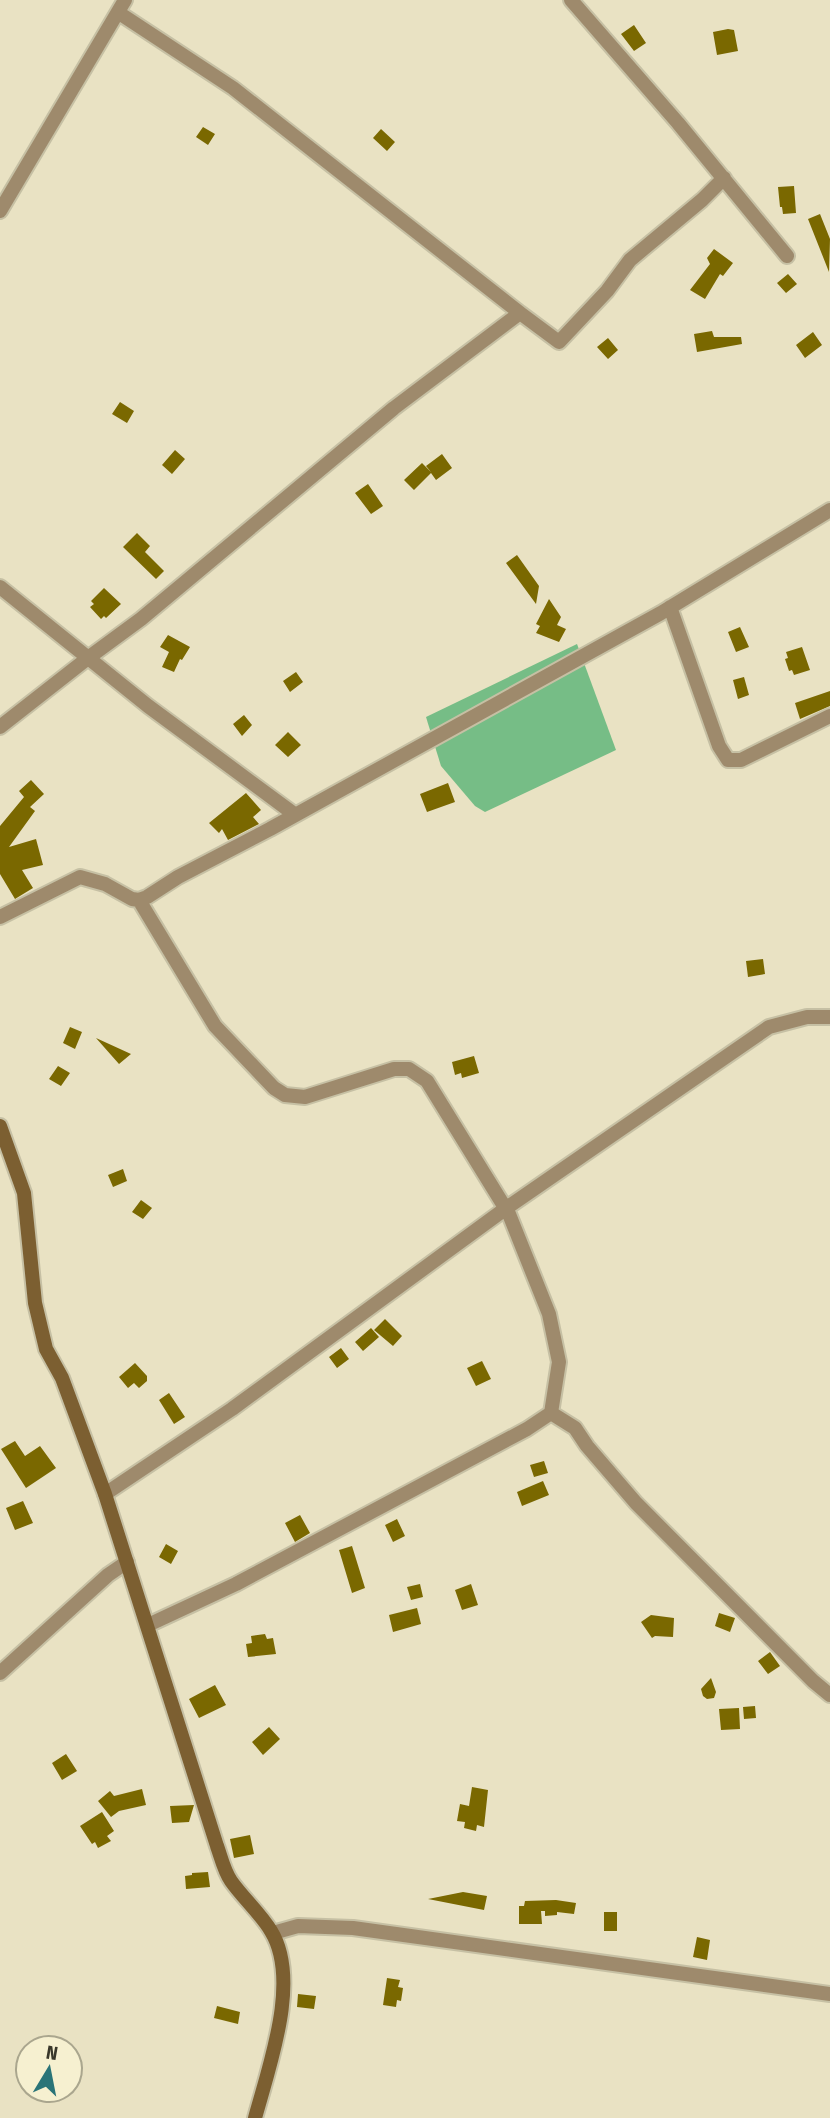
<svg xmlns="http://www.w3.org/2000/svg" width="830" height="2118" viewBox="0 0 830 2118" font-family="'Fira Sans Condensed',sans-serif">
  <style>
    .forest { fill: #76bd86 }
    .building { fill: #7a6800 }
    .lines { fill: none; stroke-linecap: round; stroke-linejoin: round }
    .street-casing { stroke: #c6c0a4; stroke-width: 18 }
    .secondary-casing { stroke: #c6c0a4; stroke-width: 18 }
    .street { stroke: #9e8a6c; stroke-width: 14 }
    .secondary { stroke: #7c5f31; stroke-width: 14 }
  </style>
  <rect width="100%" height="100%" fill="#e9e2c3"/>
  <path class="forest" d="M577,644L616,750L485,812L475,806L441,766L426,717Z"/>
  <path class="building" d="M634,25L646,43L634,51L621,34Z
    M728,29L734,30L738,51L717,55L713,32Z
    M203,127L215,134L208,145L196,137Z
    M381,129L395,142L387,151L373,138Z
    M794,186L796,213L783,214L782,207H780L778,187Z
    M820,214L830,239L829,272L808,219Z
    M714,249L733,263L723,276L720,274L705,299L690,290L710,264L707,258Z
    M788,274L797,284L786,293L777,283Z
    M712,331L714,337H741L742,344L697,352L694,334Z
    M813,332L822,345L805,358L796,345Z
    M608,338L618,350L608,359L597,347Z
    M120,402L134,411L127,423L112,414Z
    M175,450L185,459L172,474L162,465Z
    M442,454L452,468L436,480L431,473L414,490L404,480L422,463L431,472L426,466Z
    M368,484L383,506L371,514L355,493Z
    M137,533L150,546L145,552L164,571L156,579L123,547Z
    M517,555L539,586L536,604L506,563Z
    M104,588L121,604L106,618L104,616L101,619L90,607L94,604L91,601Z
    M549,599L561,617L557,625L566,629L559,642L536,633L540,626L536,624Z
    M740,627L749,647L736,652L728,632Z
    M168,635L190,647L182,660L180,659L174,672L162,667L169,652L160,647Z
    M802,647L810,670L794,675L792,670L789,671L785,659L788,658L786,652Z
    M296,672L303,682L290,692L283,681Z
    M744,677L749,695L738,699L733,680Z
    M830,691V706L800,719L795,703Z
    M244,715L252,725L242,736L233,724Z
    M288,732L301,745L288,757L275,745Z
    M31,780L44,794L30,807L35,811L9,847L36,839L43,865L22,870L33,888L15,899L0,874V826L24,797L19,791Z
    M448,783L455,802L427,812L420,794Z
    M246,793L261,810L253,817L259,824L228,840L222,829L219,833L209,823Z
    M763,959L765,974L748,977L746,961Z
    M70,1027L82,1032L75,1049L63,1043Z
    M96,1038L131,1054L119,1064Z
    M474,1056L479,1073L462,1078L461,1073L455,1075L452,1062Z
    M58,1066L70,1073L61,1086L49,1079Z
    M123,1169L127,1181L113,1187L108,1175Z
    M141,1200L152,1208L143,1219L132,1212Z
    M385,1319L402,1336L393,1346L374,1330Z
    M371,1328L379,1337L363,1351L355,1342Z
    M341,1348L349,1359L337,1368L329,1357Z
    M482,1361L491,1379L476,1386L467,1368Z
    M135,1363L147,1376V1381L139,1388L134,1383L128,1388L119,1377Z
    M169,1393L185,1417L174,1424L159,1400Z
    M15,1441L25,1456L40,1446L56,1468L26,1488L1,1449Z
    M544,1461L548,1473L534,1477L530,1465Z
    M543,1481L549,1495L522,1506L517,1492Z
    M23,1501L33,1523L15,1530L6,1508Z
    M300,1515L310,1533L295,1542L285,1523Z
    M397,1519L405,1536L393,1542L385,1525Z
    M166,1544L178,1551L171,1564L159,1557Z
    M352,1546L365,1588L352,1593L339,1550Z
    M420,1584L423,1597L411,1600L407,1587Z
    M471,1584L478,1605L462,1610L455,1590Z
    M417,1608L421,1624L393,1632L389,1615Z
    M719,1613L735,1618L730,1632L715,1626Z
    M651,1615L674,1618L673,1637L655,1636L652,1638L641,1622Z
    M265,1634L267,1639L273,1638L276,1654L248,1657L246,1644L252,1643L251,1636Z
    M770,1652L780,1666L768,1674L758,1661Z
    M711,1678L716,1692L714,1698L707,1699L703,1696L701,1689Z
    M215,1685L226,1705L199,1718L189,1699Z
    M755,1706L756,1718L744,1719L743,1707Z
    M739,1708L740,1729L721,1730L719,1709Z
    M269,1727L280,1739L263,1755L252,1742Z
    M66,1754L77,1771L62,1780L52,1763Z
    M472,1787L488,1790L484,1827L477,1825L476,1831L464,1828L465,1822L457,1821L460,1804L469,1806Z
    M142,1789L146,1805L119,1811L111,1817L98,1801L110,1791L114,1796Z
    M194,1805L189,1822L172,1823L170,1806Z
    M102,1812L114,1831L107,1836L111,1841L98,1848L95,1842L92,1844L80,1826Z
    M250,1835L254,1854L234,1858L230,1839Z
    M208,1872L210,1887L186,1889L185,1876L192,1875V1873Z
    M463,1892L487,1896L484,1910L428,1899Z
    M556,1900L576,1903L574,1914L557,1912V1915L545,1916V1911H541L542,1924H519V1906H524L525,1901Z
    M604,1912H617V1931H604Z
    M697,1937L710,1940L707,1960L693,1957Z
    M387,1978L400,1980L398,1987L403,1988L401,2001L397,2000L396,2007L383,2005Z
    M298,1994L316,1996L314,2009L297,2007Z
    M217,2006L240,2012L238,2024L214,2018Z"/>
  <g class="lines">
    <defs>
      <path id="street" d="M571,0L678,123L787,256
        M119,13L233,88L520,313
        M0,211L125,0
        M0,587L148,706L294,814
        M670,607L719,746L728,760H741L830,716
        M0,727L88,658L141,619L394,408L520,313L559,342L607,291L630,260L702,200L724,178
        M139,900L215,1026L274,1088L285,1095L305,1097L394,1069H409L427,1081L509,1214L549,1314L559,1362L551,1413
        M0,917L80,877L105,884L132,899L139,900L147,897L178,877L270,829L661,613L830,510
        M105,1494L232,1409L505,1209L769,1027L807,1017H830
        M148,1625L236,1584L527,1429L551,1413L575,1428L587,1446L636,1503L813,1681L830,1695
        M0,1673L108,1575L127,1562
        M273,1933L298,1926L353,1928L830,1994"/>
      <path id="secondary" d="M0,1126L24,1193L35,1303L46,1349L62,1378L105,1494L217,1846C221,1857 224,1871 231,1881C243,1898 260,1913 271,1931C301,1980 269,2066 255,2118"/>
    </defs>
    <use href="#street" class="street-casing"/>
    <use href="#secondary" class="secondary-casing"/>
    <use href="#street" class="street"/>
    <use href="#secondary" class="secondary"/>
  </g>
  <g transform="translate(49 2069) rotate(10)"><circle r="33" fill="#f6f0d0" stroke="#aaa68e" stroke-width="2"/>
  <path d="M0-5L12 26L0 18L-12 26Z" fill="#2a7478"/>
  <text y="-10" font-size="19" font-weight="bold" text-anchor="middle" fill="#39372a">N</text>
  </g>
</svg>
